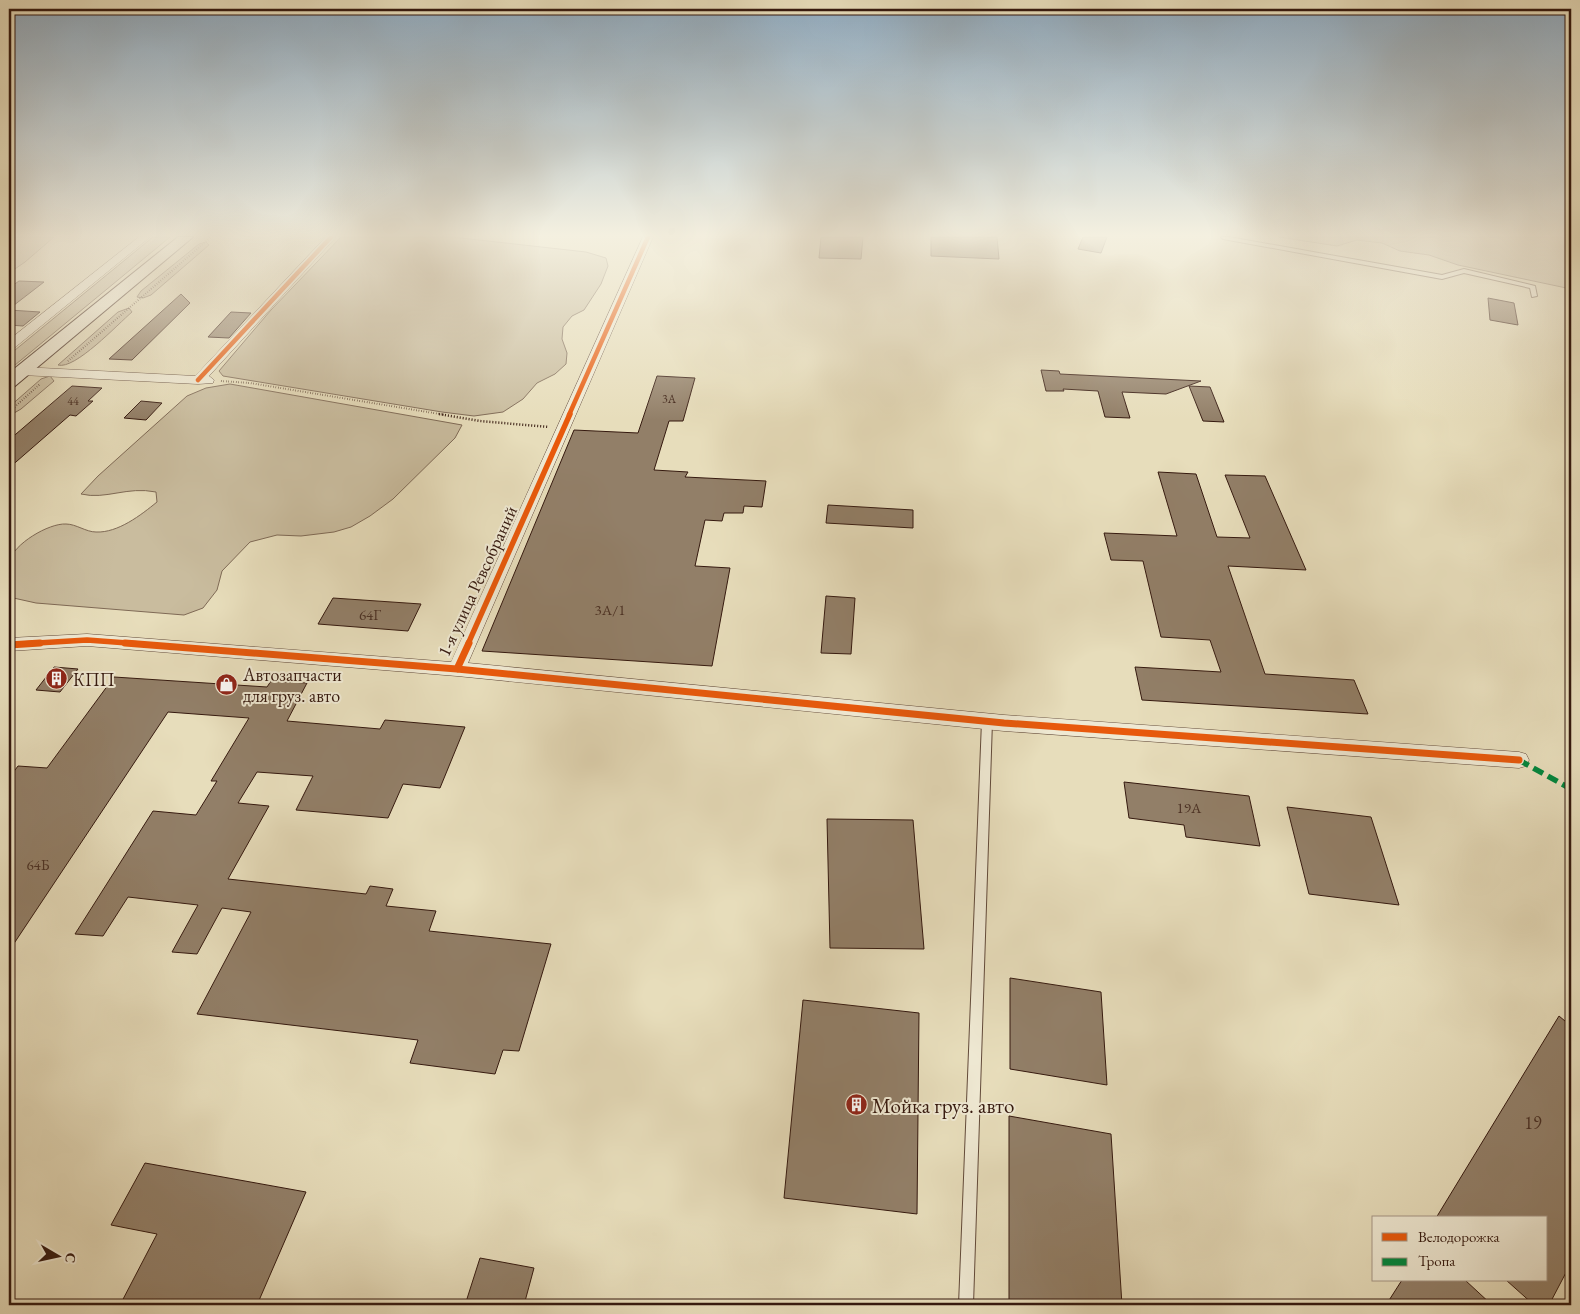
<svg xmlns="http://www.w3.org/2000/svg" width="1580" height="1314" viewBox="0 0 1580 1314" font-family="'EB Garamond',serif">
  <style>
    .green { fill: #c9bc9e; stroke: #7f6a56 }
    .building { fill: #927f68; stroke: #35190f }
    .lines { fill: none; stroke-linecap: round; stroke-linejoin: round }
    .service-casing { stroke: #624a3a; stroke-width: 2 }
    .minor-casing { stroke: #624a3a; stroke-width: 1 }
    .secondary-casing { stroke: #35190f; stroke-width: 2 }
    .path-far1 { stroke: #35190f; stroke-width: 2; stroke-dasharray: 0.5 2; stroke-linecap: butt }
    .path { stroke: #35190f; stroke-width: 2.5; stroke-dasharray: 1 2; stroke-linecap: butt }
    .service { fill: #efe9d3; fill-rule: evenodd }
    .minor { fill: #efe9d3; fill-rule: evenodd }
    .secondary { fill: #efe9d3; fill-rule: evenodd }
    .quiet { stroke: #00873e; stroke-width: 5.5; stroke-dasharray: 11 5.5; stroke-linecap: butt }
    .cycleway-far2-casing { stroke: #efe9d3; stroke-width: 6 }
    .cycleway-far1-casing { stroke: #efe9d3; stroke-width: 8 }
    .cycleway-casing { stroke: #efe9d3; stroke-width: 10 }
    .cycleway-far2 { stroke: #e8590c; stroke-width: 4.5 }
    .cycleway-far1 { stroke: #e8590c; stroke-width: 5.5 }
    .cycleway { stroke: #e8590c; stroke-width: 7 }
    .labels { text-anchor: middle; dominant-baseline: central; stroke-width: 4; stroke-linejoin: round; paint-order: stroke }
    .far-number-label { font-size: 12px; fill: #4c3225 }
    .number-label { font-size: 15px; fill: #4c3225 }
    .street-label { font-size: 18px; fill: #35190f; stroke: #efe9d3 }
    .poi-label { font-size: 18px; fill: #35190f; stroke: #efe9d3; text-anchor: start }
    .near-number-label { font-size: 18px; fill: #4c3225 }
    .near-poi-label { font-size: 21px; fill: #35190f; stroke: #efe9d3; text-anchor: start }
  </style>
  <rect width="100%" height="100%" fill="#e7ddbb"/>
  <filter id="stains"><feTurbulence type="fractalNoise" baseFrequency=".004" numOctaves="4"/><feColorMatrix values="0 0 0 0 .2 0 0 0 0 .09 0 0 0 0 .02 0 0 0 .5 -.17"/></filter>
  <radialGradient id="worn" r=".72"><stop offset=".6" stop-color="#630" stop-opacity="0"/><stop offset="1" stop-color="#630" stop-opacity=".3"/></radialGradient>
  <path class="green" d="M9,237H54L25,262L9,273Z
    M153,237H170L9,370V355Z
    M341,237H452L586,252L606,258L608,266L601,284L584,310L572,316L563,327L562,339L567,353L566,364L555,374L537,383L523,399L503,412L474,416L442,412L223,376L219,371L271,310Z
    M1279,237H1571V289L1458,265L1429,255L1400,251L1382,243L1357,240L1337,246Z
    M206,242L209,245L151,295L143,298L137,297L141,291L199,244Z
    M129,308L132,312C118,324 75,370 58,365L118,312Z
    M50,376L54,381L21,409L9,416V407L41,379Z
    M230,384L462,425L455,438L393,499L370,516L351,527L334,532L301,536L277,535L250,542L222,571L217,590L203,608L184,615L36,603L9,597C9,586 7,572 9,562C13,544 49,523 66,524C76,524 86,532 96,532C118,533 141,515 157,502L156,492C127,486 106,500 81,494L98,476L187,396L206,388Z"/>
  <path class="building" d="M821,237H863L861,259L819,258Z
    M931,237H997L999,259L931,256Z
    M1083,237H1107L1101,253L1078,249Z
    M19,281L44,282L9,309V288Z
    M181,294L190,303L132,360L109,359Z
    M1488,298L1514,303L1518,325L1490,320Z
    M9,310L40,312L23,326L9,325Z
    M231,312L251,313L229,338L208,337Z
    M1041,370L1059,371L1060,374L1201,381L1166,394L1122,392L1130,418L1105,417L1098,391L1063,389L1064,391H1046Z
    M657,376L695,378L683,421H669L654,470L688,472L685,477L766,481L762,507L744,506L743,513H724L722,521L705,520L695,566L730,568L712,666L482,651L574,430L638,433Z
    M72,386L102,388L88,401H93L76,416L70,415L9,468V440Z
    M1189,386L1210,387L1224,422L1203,421Z
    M141,401L162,403L146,420L124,418Z
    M1158,472L1196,474L1217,537L1250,538L1225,475L1265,476L1306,570L1228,566L1265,674L1354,680L1368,714L1142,700L1135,667L1221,672L1210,640L1161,637L1143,561L1111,560L1104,533L1177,536Z
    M828,505L913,510V528L826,523Z
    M826,596L855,598L851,654L821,653Z
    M333,598L421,604L408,631L318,624Z
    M54,667L78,669L60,692L36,690Z
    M114,677L267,687L271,681L307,683L287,721L380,729L385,720L465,727L440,788L403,784L388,818L296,810L313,776L257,772L238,803L269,806L228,879L366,894L370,886L393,889L386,906L436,911L429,931L551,944L519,1051L503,1050L495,1074L410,1063L418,1040L197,1014L251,912L222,908L197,954L172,952L198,905L128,897L103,936L75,934L153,811L196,815L217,781H211L249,718L168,712L9,951V778L18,766L47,768Z
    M1124,782L1249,796L1260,846L1186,837L1184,825L1129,818Z
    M1287,807L1371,817L1399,905L1309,894Z
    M827,819L913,820L924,949L830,948Z
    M1010,978L1101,992L1107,1085L1010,1069Z
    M803,1000L919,1013L917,1214L784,1198Z
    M1559,1016L1571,1026V1263L1549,1305H1534L1506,1280H1546V1218H1436Z
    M1009,1116L1111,1134L1122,1305H1009Z
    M145,1163L306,1192L257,1305H120L157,1234L111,1225Z
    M480,1258L534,1268L524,1305H465Z
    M1402,1280H1465L1492,1305H1386Z"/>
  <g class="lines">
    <defs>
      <path id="service" d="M1221,237H1229L1442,275L1464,269L1535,286L1537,296L1532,297L1530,288L1464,273L1442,279L1223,239Z
        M987,717L990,718L992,721L973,1305H959L982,721L984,718Z"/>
      <path id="minor" d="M139,237H150L13,349L9,350V340Z
        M326,237H336L209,376L214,380L213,383L198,384L22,375L16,371L22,367L195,376Z
        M643,237H653L468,663L1004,715L1519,752L1526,754L1529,760L1526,766L1519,768L1004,731L457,676L87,646L9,651V638L87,634L451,662Z"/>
      <path id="secondary" d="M178,237H193L15,386L9,387V373Z"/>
    </defs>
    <use href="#service" class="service-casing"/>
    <use href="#minor" class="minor-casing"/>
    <use href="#secondary" class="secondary-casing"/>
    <path class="path-far1" d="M68,361L211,237
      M221,381L250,383L446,415
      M9,412L40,384"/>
    <path class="path" d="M439,414L480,421L549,427"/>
    <use href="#service" class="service"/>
    <use href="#minor" class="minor"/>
    <use href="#secondary" class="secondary"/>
    <path class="quiet" d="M1519,760L1571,789"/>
    <defs>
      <path id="cycleway-far2" d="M198,380L331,237
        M569,415L648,237"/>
      <path id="cycleway-far1" d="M21,644L87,640L141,644
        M468,644L570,414"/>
      <path id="cycleway" d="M125,643L457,669L1004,723L1519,760
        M9,645L40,643
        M457,669L469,643"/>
    </defs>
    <use href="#cycleway-far2" class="cycleway-far2-casing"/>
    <use href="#cycleway-far1" class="cycleway-far1-casing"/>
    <use href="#cycleway" class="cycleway-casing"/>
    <use href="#cycleway-far2" class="cycleway-far2"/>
    <use href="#cycleway-far1" class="cycleway-far1"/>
    <use href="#cycleway" class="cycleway"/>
  </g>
  <linearGradient id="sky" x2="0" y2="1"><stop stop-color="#8faabf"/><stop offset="0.56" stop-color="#f4f0e0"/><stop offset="1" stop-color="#f4f0e0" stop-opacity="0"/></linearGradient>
  <rect width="1580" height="420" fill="url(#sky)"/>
  <defs>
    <symbol id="building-disc" viewBox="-11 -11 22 22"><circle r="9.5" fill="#8f2418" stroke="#efe9d3"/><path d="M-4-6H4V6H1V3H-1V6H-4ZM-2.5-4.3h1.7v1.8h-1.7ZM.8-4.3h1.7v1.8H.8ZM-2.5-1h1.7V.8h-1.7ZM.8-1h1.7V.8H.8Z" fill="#fff"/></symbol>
    <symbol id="shop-disc" viewBox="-11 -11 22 22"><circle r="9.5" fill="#8f2418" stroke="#efe9d3"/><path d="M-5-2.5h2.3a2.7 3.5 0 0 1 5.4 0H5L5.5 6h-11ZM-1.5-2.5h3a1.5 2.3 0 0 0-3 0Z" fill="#fff"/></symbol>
  </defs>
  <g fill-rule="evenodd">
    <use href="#building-disc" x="44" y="666" width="25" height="25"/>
    <use href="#shop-disc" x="214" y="672" width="25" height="25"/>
    <use href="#building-disc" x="844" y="1092" width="25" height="25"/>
  </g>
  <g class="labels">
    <g class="far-number-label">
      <text x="669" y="399">3А</text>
      <text x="73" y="401">44</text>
    </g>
    <g class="number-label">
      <text x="610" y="609">3А/1</text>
      <text x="370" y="614">64Г</text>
      <text x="1189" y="807">19А</text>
      <text x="38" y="864">64Б</text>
    </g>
    <g class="street-label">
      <text transform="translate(477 581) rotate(-65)">1-я улица Ревсобраний</text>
    </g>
    <g class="poi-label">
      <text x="243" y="674">Автозапчасти<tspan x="243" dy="21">для груз. авто</tspan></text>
      <text x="73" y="679">КПП</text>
    </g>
    <g class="near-number-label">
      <text x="1533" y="1122">19</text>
    </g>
    <g class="near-poi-label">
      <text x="872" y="1105">Мойка груз. авто</text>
    </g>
  </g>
  <rect width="1580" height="1314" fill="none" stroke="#e7ddbb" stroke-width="30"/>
  <rect x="10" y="10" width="1560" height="1294" fill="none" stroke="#35190f" stroke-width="2.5"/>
  <rect x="15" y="15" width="1550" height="1284" fill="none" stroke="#35190f"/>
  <rect x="1372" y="1216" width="175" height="65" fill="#efe9d3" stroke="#a59685"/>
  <rect x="1382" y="1233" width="25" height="8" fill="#e8590c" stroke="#a59685"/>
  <text x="1418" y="1242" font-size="15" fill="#35190f">Велодорожка</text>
  <rect x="1382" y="1258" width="25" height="8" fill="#00873e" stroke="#a59685"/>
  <text x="1418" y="1266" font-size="15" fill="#35190f">Тропа</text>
  <g transform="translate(58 1256) rotate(99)" stroke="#efe9d3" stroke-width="4" paint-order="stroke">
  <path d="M0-4L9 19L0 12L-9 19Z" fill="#35190f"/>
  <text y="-8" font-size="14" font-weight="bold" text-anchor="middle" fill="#35190f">С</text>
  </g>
  <rect width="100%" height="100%" filter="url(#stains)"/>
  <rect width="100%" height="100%" fill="url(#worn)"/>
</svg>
